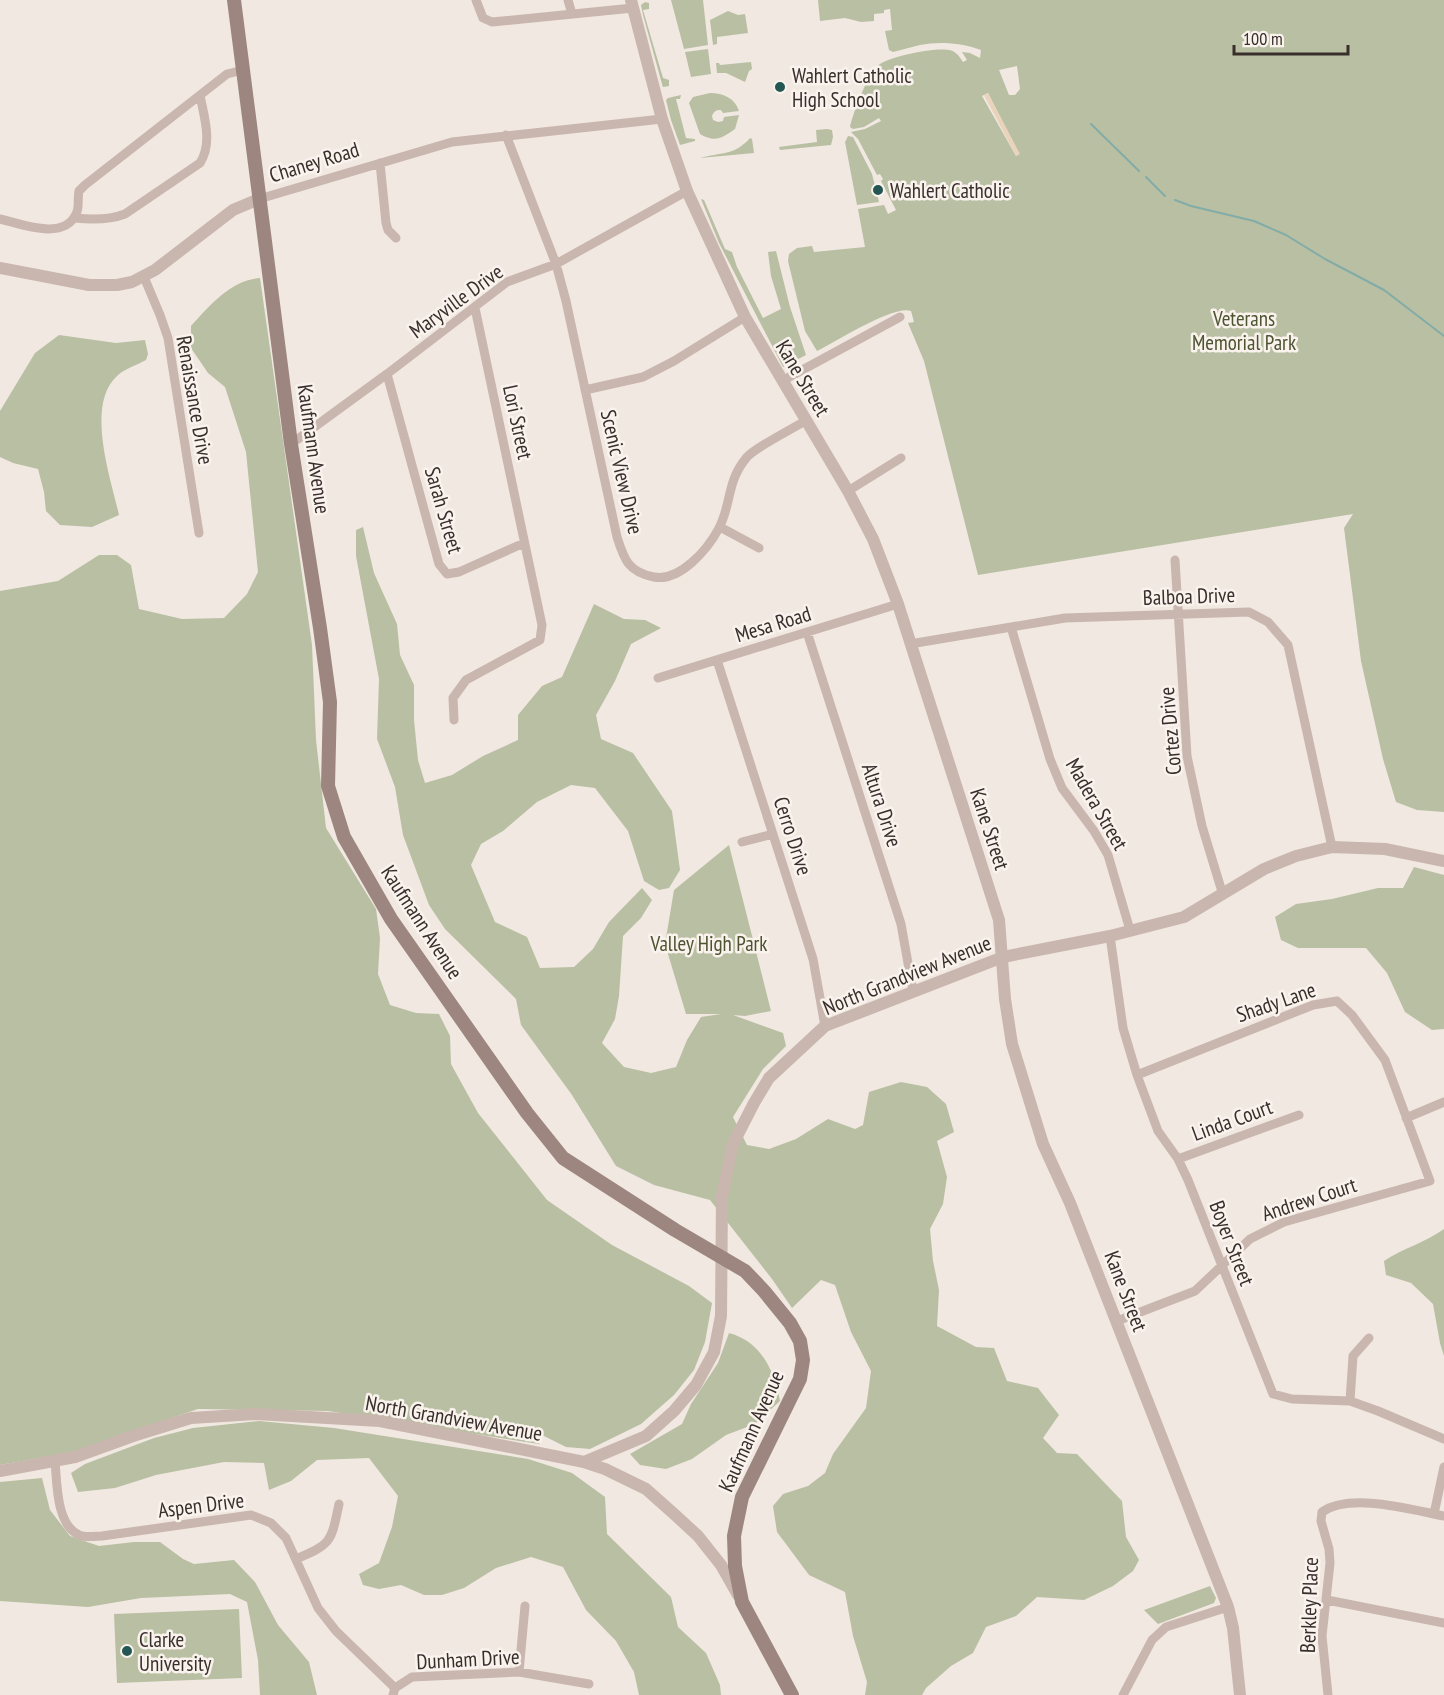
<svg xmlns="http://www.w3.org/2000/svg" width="1444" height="1695" viewBox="0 0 1444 1695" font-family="'PT Sans Narrow',sans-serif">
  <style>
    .green { fill: #b9bfa2; fill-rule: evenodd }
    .sand { fill: #e9d3bb }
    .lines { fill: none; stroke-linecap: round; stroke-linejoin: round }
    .stream { stroke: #82aca8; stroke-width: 2 }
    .minor { stroke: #c9b6ae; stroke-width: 9 }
    .tertiary { stroke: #c9b6ae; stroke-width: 12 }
    .secondary { stroke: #9c867f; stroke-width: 14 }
    .poi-dot { fill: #245653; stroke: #f9f2ed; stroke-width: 2 }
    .labels { text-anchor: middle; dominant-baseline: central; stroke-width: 5; stroke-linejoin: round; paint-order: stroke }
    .poi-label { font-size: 21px; fill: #382e2b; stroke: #f9f2ed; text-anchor: start }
    .street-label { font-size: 21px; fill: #382e2b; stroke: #f9f2ed }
    .park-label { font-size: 21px; fill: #4c5431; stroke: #f9f2ed }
  </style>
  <rect width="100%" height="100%" fill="#f1e8e1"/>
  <path class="green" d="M671,0H703L708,45L684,49Z
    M818,0H1444V812L1417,810L1396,802L1383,759L1361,661L1344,528L1353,514L978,575L924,361L908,323L914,322L911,311C895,304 835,342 817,351L805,331L788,261L789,254L797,248L812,246L814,252L865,247L858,209L884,205L888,214L896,210L881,181L883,179L880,174L877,175L858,139L851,132L865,129L881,121L879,118L864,127L853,129L850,127C853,113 868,72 880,64C891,56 936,47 949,50C956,51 959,56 963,62L967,60L962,52L970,53L980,58L981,50C963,43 939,41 920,45C911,47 902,50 893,52L889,50L885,31L892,30L890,9L884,10V13L874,14V21L861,22L845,18L820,21ZM1017,66L1020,89L1015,95H1009L999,70ZM988,93L1019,154L1016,156L982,96Z
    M645,2L649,3V9L643,10L663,78L669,80V86L663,87L662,84L643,15L641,5Z
    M728,11L738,15L745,14L748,33L717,37V44L713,45L710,20Z
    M708,49L711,74L691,77L685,52Z
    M751,62L752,69L749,71L745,82L726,73H717L716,63H719L720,65Z
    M710,93C723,93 735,98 739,111L723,113L721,110C716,110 714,111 712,116L713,120L718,122L723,121L724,117L739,115L735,129C722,138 715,143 700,134L689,103L693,97Z
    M681,95L680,99H676L686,138L695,139V141L680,145L671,120L666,100L668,98Z
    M827,129L832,130L833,137L831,145L780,150L779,147L817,142L816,130Z
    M848,136L853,137L872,174L879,202L857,205L845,142Z
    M750,138L752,139L754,153L700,158C721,152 734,156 750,138Z
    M701,199L704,200L725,249L732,252L737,267L763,318L781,309L771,276L768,252L776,251L790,307L806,355L783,367L719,243Z
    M260,278L312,645L316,740L326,828L376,909L380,938L378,974L390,1005L416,1013L439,1014L450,1036L451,1064L478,1113L547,1200L612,1245L689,1286L712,1303L705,1342L694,1370L674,1395L641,1424L590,1449L566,1447L538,1433L539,1444L328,1411L198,1409L72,1452L0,1465V591L58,581L99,555H117L131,565L139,609L182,619L224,618L247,594L258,572L246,452L225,387L208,373L191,348V326C210,305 231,280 260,278Z
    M59,335L116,343L145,340L148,354L146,360C137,365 124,369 117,376C85,405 111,479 119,515L92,527L60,525L46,511L44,492L38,469L13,463L0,457V411L35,353Z
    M363,527L374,573L397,624L400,655L414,685V720L418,760L425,783L452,775L483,756L518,740V715L542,686L562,677L594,604L624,619L645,620L661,628L631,644L615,681L596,715L601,739L633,753L672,811L680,870L669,888L659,890L644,881L628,831L595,788L571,785L537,802L503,831L481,844L471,865L495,922L527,937L540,968L574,967L593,949L609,922L642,888L652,900L641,918L623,936L619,996L615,1019L602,1043L624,1067L651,1073L676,1067L687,1040L701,1017L721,1014H686L665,944L674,890L729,845L771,1011L745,1016L733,1015L783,1033L786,1046L763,1069L733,1117L747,1145L769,1149L796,1139L828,1119L855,1129L863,1125L869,1092L901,1082L927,1087L946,1104L954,1132L937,1141L947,1177L943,1204L930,1229L933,1261L939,1290L937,1326L976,1347L994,1348L1007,1381L1038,1388L1059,1415L1043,1438L1057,1453L1077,1454L1122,1501L1126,1537L1139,1560L1133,1571L1113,1586L1084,1600L1037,1597L1016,1616L986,1627L973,1653L951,1666L926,1688L922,1695H865L867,1682L853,1636L845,1592L809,1575L777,1532L773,1506L783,1494L808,1486L825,1473L833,1454L866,1408L871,1371L851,1332L835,1285L821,1280L792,1308L772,1279L710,1200L654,1185L616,1166L572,1095L521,1025L516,999L445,929L429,905L403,835L395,787L377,739L379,679L356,556V530Z
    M1414,867L1444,875V1029L1432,1030L1405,1012L1387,973L1366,948H1298L1281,940L1275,917L1296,904L1332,899L1378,888H1403Z
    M1444,1229V1356L1440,1343L1433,1304L1411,1283L1386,1275L1384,1261C1403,1248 1425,1243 1444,1229Z
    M729,1333C762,1342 774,1371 780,1401L755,1424L726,1435L692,1459L666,1469L640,1465L630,1454L682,1424L691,1404L718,1363Z
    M259,1421L334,1428L528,1459L572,1473L605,1497L607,1534L671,1597L678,1627L706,1653L720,1685L721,1695H639L634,1672L616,1641L586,1610L563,1567L531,1557L496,1568L464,1588L442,1595H424L401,1585L379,1589L363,1585L359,1574L379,1563L392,1527L398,1496L369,1458L317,1460L291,1481L269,1490L264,1463L224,1462L156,1475L115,1488L78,1492L71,1473L85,1464L154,1438L193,1428Z
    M42,1478L50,1510L70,1536L99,1546L134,1542H160L183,1559L194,1564L234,1560L255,1582L278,1625L309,1662L317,1695H260L258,1660L247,1602L230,1594L141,1598L88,1607L0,1601V1482Z
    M1210,1586L1216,1598L1214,1603L1158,1624L1144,1610Z
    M239,1609L242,1678L117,1683L114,1614Z"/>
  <path class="sand" d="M988,93L1020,154L1016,156L984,95Z"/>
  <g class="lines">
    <path class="stream" d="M1091,124L1139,171
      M1146,177L1165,196
      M1175,200L1191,206L1254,221L1286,235L1325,259L1384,290L1444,336"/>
    <path class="minor" d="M476,0L483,18L492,22L633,8
      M568,0L572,14
      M506,135L556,264L566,301L617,537C624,559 628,572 654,577C680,582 708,549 719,528C732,503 726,482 747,457C756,447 792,429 805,421
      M380,163L386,223L388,230L396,238
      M259,199L452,142L662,119
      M75,218C92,220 109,220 125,214L200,163C213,143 204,117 200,95
      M0,219C21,224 64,241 76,214C80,207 77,199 79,191L85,185L227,74L243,70
      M144,277L160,315L168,338L199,533
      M387,374L439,564L447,574L459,572L524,543
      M782,381L900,317
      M585,390L643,377L674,361L745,317
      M291,444L387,374L507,282L556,264L687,191
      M848,491L901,458
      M720,527L759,548
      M1175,560L1187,756L1202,826L1223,895
      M1011,627L1050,759L1062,788L1094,831L1108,855L1130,930
      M807,632L901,924L913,991
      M910,644L1065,618L1249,612L1268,622L1288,645L1332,847
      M717,660L813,959L825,1026
      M658,678L898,604
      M454,720L453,698L466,680L540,640L542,625L475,308
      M742,842L773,834
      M1110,936L1123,1028L1137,1075L1158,1131L1178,1159L1188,1180L1273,1394L1292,1399L1350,1401L1378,1411L1444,1439
      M1406,1118L1444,1102
      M1178,1159L1299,1115
      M1117,1321L1195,1291L1250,1239L1284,1222L1430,1181L1385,1060L1352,1015L1337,1001L1313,1005L1137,1075
      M1350,1401L1353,1356L1369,1338
      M55,1461C57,1482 56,1525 79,1535C85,1538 96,1536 102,1536L251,1515L271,1523L286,1538L318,1608L336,1631L395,1688
      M1434,1514L1444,1467
      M296,1559C332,1544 331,1542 339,1504
      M1327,1600L1444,1623
      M519,1672L525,1606
      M393,1695L395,1688L412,1677L519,1672L589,1684
      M1123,1695L1152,1640L1166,1627L1228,1607
      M1328,1695L1322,1636L1330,1563L1329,1549L1321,1521L1322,1512C1351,1492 1412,1510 1444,1516"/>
    <path class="tertiary" d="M631,0L662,119L687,191L745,317L848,491L873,539L898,604L999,920L1005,999L1012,1044L1043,1144L1070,1203L1228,1607L1233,1628L1240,1695
      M0,268L89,285H117L132,282L155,270L233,210L259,199
      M584,1462L646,1436L674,1411L696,1385L714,1352L721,1316L722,1196L733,1144L754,1103L769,1078L825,1026L1003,957L1110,936L1184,917L1264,869L1296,856L1332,847L1385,849L1444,861
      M0,1471L75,1457L133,1436L191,1418L256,1414L380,1421L584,1462L605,1469L646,1489L673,1513L698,1536L721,1565L738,1595"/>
    <path class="secondary" d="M234,0L291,444L320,628L330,702L328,786L344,837L391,919L527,1113L563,1158L675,1230L745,1271L764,1291L790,1323L800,1341L803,1360L800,1379L742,1497L734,1536L735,1566L742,1602L792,1695"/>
  </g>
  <g class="poi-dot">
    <circle cx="780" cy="87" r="6"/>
    <circle cx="878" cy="190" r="6"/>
    <circle cx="127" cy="1651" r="6"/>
  </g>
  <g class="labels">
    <g class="poi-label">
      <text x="792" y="75">Wahlert Catholic<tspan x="792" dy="24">High School</tspan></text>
      <text x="890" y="190">Wahlert Catholic</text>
      <text x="139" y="1639">Clarke<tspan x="139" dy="24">University</tspan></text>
    </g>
    <g class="street-label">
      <text transform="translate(314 162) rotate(-17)">Chaney Road</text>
      <text transform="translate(456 301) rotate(-36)">Maryville Drive</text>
      <text transform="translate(803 378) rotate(59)">Kane Street</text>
      <text transform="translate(195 400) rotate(80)">Renaissance Drive</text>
      <text transform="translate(518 422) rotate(78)">Lori Street</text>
      <text transform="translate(314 449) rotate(82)">Kaufmann Avenue</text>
      <text transform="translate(622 472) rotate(77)">Scenic View Drive</text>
      <text transform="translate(444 510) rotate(74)">Sarah Street</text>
      <text transform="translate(1189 596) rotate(-2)">Balboa Drive</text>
      <text transform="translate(773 624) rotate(-17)">Mesa Road</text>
      <text transform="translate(1170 731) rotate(-95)">Cortez Drive</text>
      <text transform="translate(1097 804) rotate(60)">Madera Street</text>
      <text transform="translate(882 805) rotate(72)">Altura Drive</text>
      <text transform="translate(990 829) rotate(72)">Kane Street</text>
      <text transform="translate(793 836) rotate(72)">Cerro Drive</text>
      <text transform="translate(422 922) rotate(57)">Kaufmann Avenue</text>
      <text transform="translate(907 975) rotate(-22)">North Grandview Avenue</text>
      <text transform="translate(1276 1002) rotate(-19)">Shady Lane</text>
      <text transform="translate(1232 1120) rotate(-20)">Linda Court</text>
      <text transform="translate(1309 1199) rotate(-18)">Andrew Court</text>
      <text transform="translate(1232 1243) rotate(69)">Boyer Street</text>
      <text transform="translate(1126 1291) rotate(69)">Kane Street</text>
      <text transform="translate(454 1418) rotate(10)">North Grandview Avenue</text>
      <text transform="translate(751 1431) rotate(-66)">Kaufmann Avenue</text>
      <text transform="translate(201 1505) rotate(-7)">Aspen Drive</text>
      <text transform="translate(1309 1605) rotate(-88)">Berkley Place</text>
      <text transform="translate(468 1659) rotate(-3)">Dunham Drive</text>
    </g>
    <g class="park-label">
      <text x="1244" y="318">Veterans<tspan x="1244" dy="24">Memorial Park</tspan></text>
      <text x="709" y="943">Valley High Park</text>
    </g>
  </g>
  <path d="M1234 45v9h114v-9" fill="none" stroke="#382e2b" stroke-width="3"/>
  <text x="1243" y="45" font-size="18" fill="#382e2b" stroke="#f9f2ed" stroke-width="4.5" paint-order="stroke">100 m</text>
</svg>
